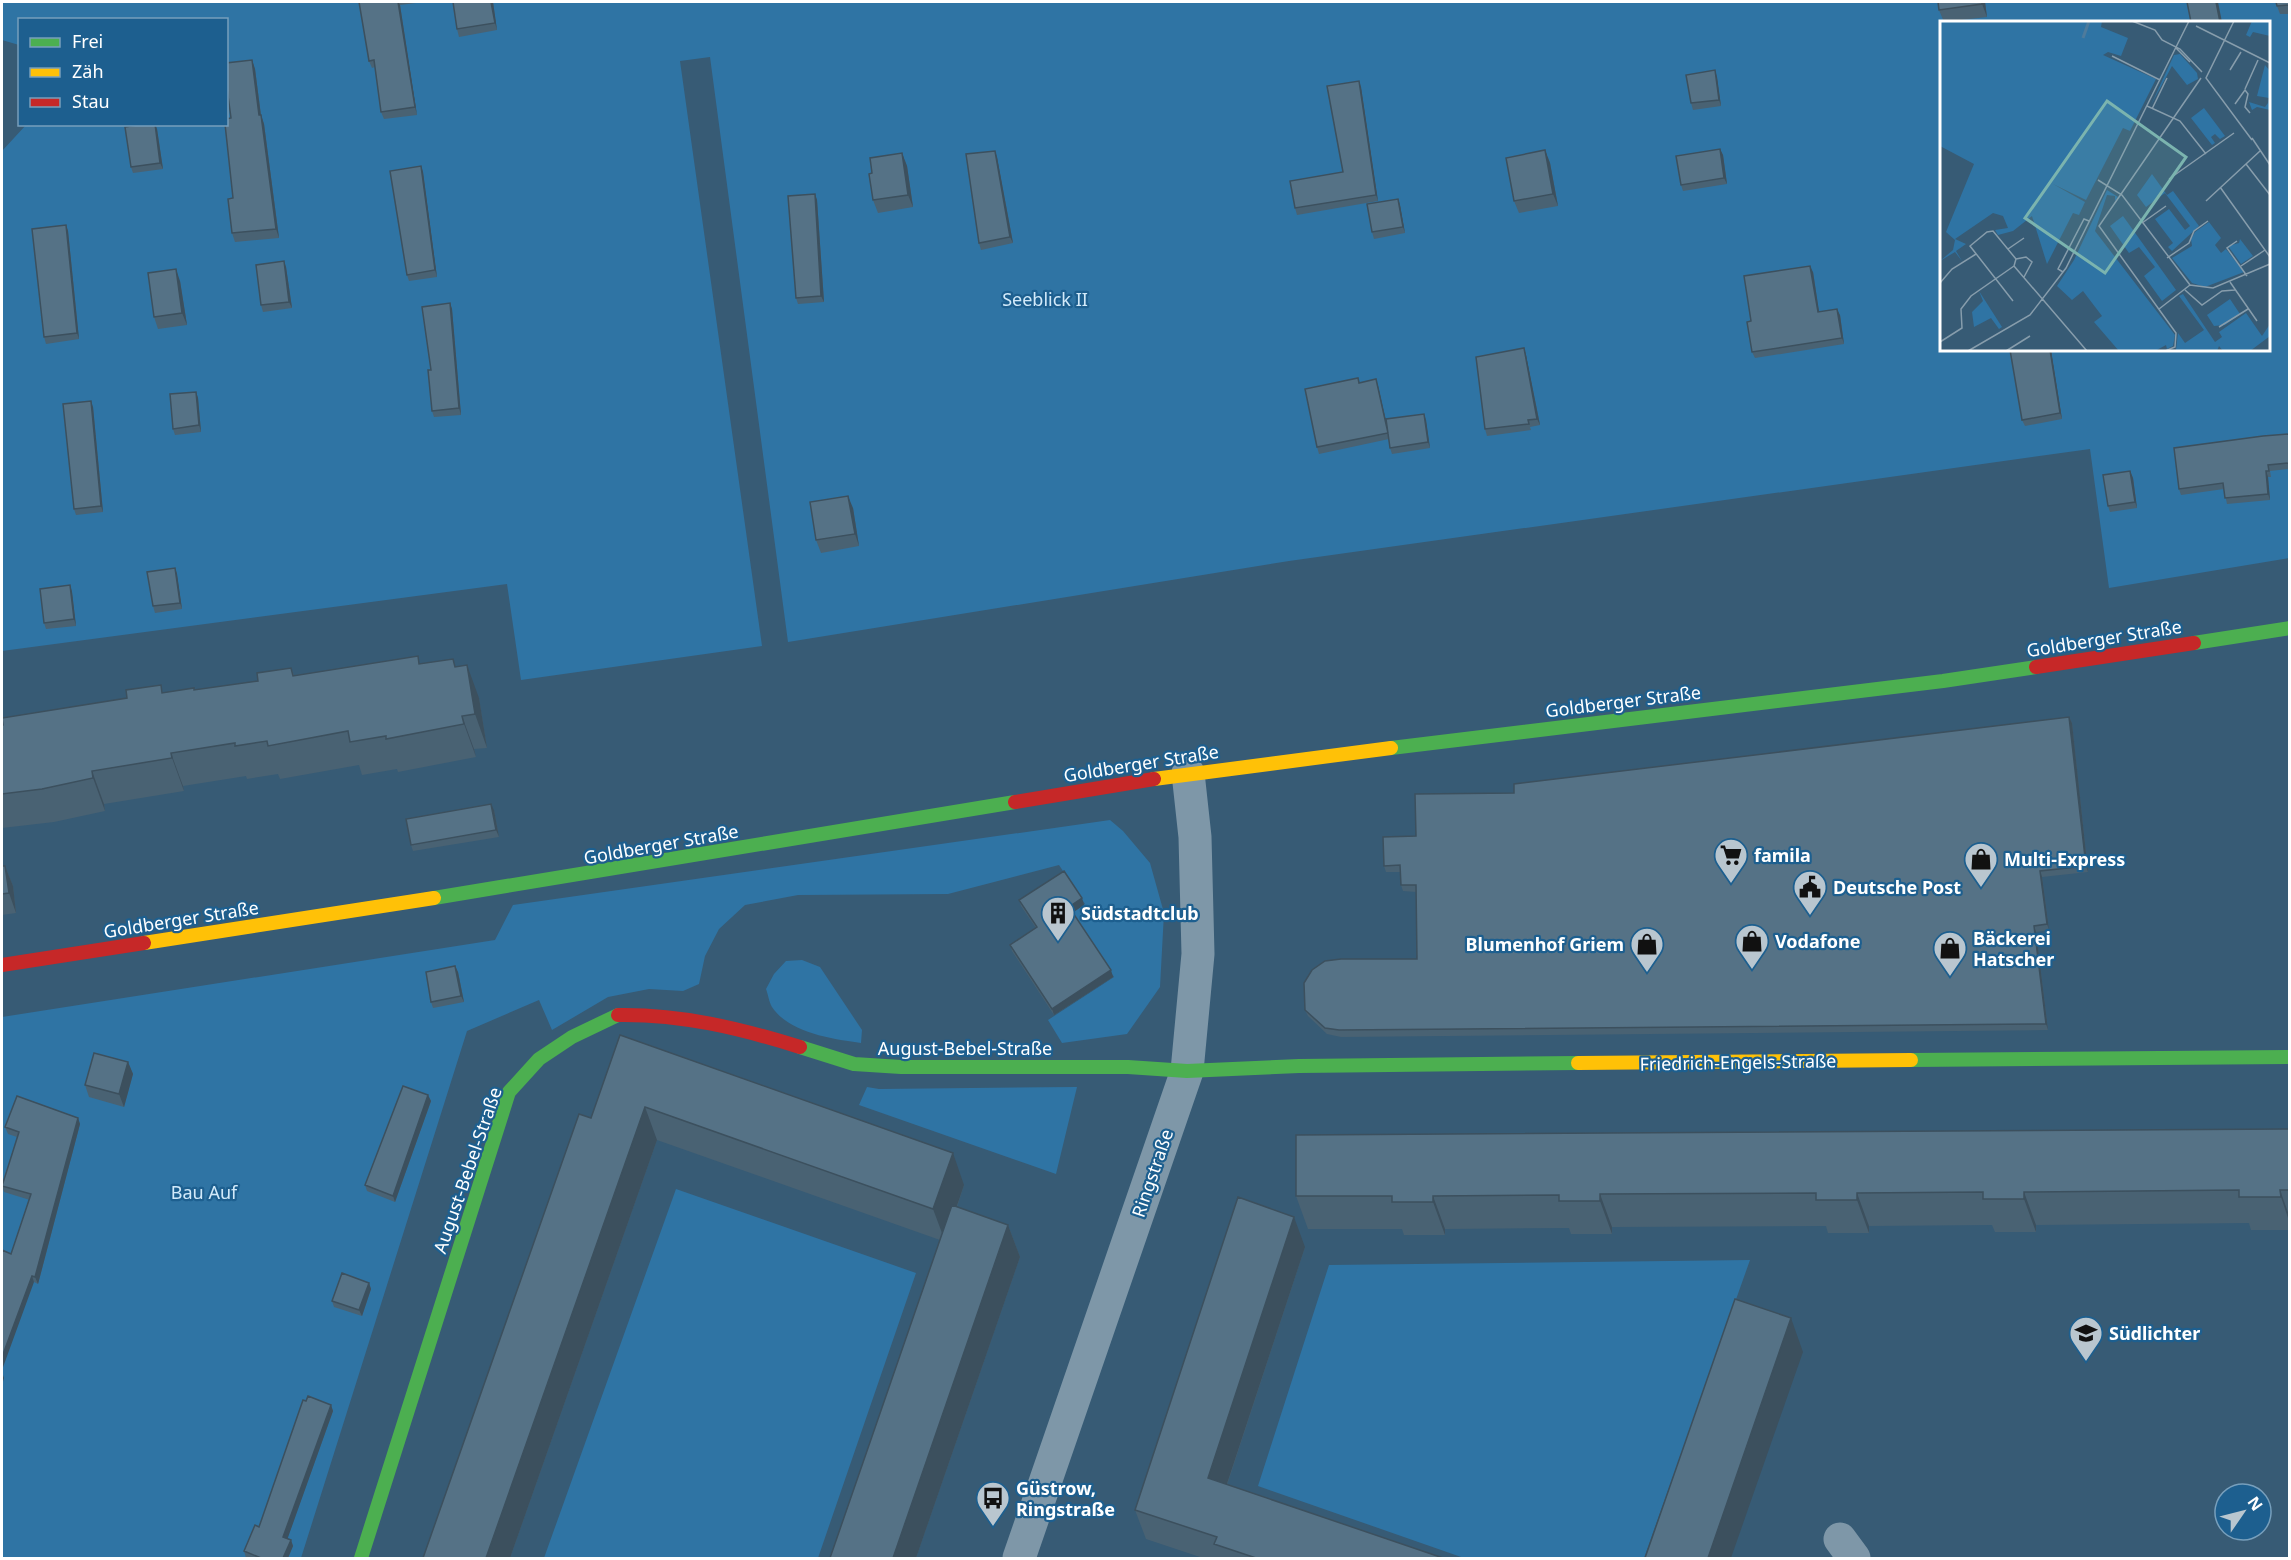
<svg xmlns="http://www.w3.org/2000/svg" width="2291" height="1560" viewBox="0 0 2291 1560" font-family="'Noto Sans',sans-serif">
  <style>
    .green { fill: #2f74a4; fill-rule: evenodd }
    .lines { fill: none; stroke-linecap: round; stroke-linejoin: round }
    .street { stroke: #7e97a8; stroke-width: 33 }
    .fast { stroke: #4caf50; stroke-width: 14 }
    .slow { stroke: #ffc107; stroke-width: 14 }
    .jam { stroke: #c62828; stroke-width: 14 }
    .wall { fill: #496273 }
    .shaded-wall { fill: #3c505e }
    .building { fill: #557286; stroke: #3c505e; stroke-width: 1.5 }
    .labels { text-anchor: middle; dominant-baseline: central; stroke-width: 4.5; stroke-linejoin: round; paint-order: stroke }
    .park-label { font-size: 18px; fill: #d2eafa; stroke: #1d5f8f }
    .street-label { font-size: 18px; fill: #fff; stroke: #1d5f8f }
    .poi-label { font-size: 18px; font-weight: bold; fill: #fff; stroke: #1d5f8f; text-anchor: start }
    .inset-river { fill: none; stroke: #4e7b9c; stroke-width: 3 }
    .inset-road { fill: none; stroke: #879dac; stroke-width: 1.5 }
    .view { fill: #7bb4af; fill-opacity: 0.15; stroke: #7bb4af; stroke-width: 3 }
    .inset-edge { fill: none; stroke: #fff; stroke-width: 3 }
  </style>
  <rect width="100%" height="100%" fill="#375b75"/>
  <path class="green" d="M2,2H2289V558L2109,588L2090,449L1289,561L788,642L710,57L680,61L762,646L521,680L507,584L2,651V151L26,125L226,124V20H20L19,45L2,40ZM1942,22H2268V350H1942Z
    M1110,820L1123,831L1150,863L1164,913L1160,987L1127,1034L1062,1043L1048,1020L1114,977L1072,913L1085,904L1059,865L948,894L798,895L745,905L719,929L705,956L699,984L683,991L649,989L608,997L552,1030L539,1000L467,1031L301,1558H2V1017L495,940L513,905Z
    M802,960L820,967L862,1030L861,1043C833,1039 789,1033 772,1007C769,1002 768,994 766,989L774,974L786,961Z
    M867,1087L879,1089L1077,1087L1056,1174L859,1105Z
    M676,1189L916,1273L818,1558H544Z
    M1750,1260L1644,1558H1464L1258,1486L1329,1265Z"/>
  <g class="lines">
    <path class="street" d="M1840,1539L1854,1558
      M1019,1558L1187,1071L1198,954L1195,837L1188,773"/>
    <path class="fast" d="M2194,643L2290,628
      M1391,748L1943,681L2036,667
      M434,898L1015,802
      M800,1047L854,1064L901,1067H1128L1187,1071L1299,1066L1578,1063
      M1911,1060L2290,1057
      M361,1558L509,1092L539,1059L572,1037L618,1015"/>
    <path class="slow" d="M1154,779L1391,748
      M144,943L434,898
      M1578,1063L1911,1060"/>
    <path class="jam" d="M2036,667L2194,643
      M1015,802L1154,779
      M2,965L144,943
      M618,1015C681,1014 739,1028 800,1047"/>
  </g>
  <path class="wall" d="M359,2H424L400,5L417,115L384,119L381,112L375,67L372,68L369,61Z
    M493,2L497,30L459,37L457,29Z
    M1985,2L1987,17L1944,22L1939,10Z
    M2289,2V14H2280L2277,6Z
    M252,60L255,69L261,115L264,124L279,238L235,242L232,233L233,198L231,118Z
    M1717,77L1721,106L1693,110L1691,103Z
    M1361,87L1378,201L1297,215L1295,208L1343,172Z
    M157,129L163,169L133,173L131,167Z
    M1720,149L1723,155L1727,184L1683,191L1681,185Z
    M1545,150L1550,163L1558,206L1519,213L1514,201Z
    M902,153L907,166L913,207L878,213L873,200L872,173Z
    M997,157L1013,243L981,250L979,243Z
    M421,166L423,172L437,277L409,281L407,275Z
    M815,194L817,200L824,302L798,304L796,298Z
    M1398,199L1400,205L1405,233L1374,239L1372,232Z
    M66,225L68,231L79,339L46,344L44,337Z
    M286,267L292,308L263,312L261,305Z
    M1813,272L1819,311L1840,315L1844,344L1755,358L1752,352L1751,321Z
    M180,281L187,325L158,329L154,317Z
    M450,303L452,309L461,415L434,417L432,411L431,370Z
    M1524,348L1526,355L1540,425L1530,427L1531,430L1487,436L1485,429Z
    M2010,350H2051L2062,419L2025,426L2022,420Z
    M1358,378L1360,383L1376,379L1378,386L1387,426L1426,420L1430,448L1392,454L1390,448L1389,439L1319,454L1317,447Z
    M196,392L198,398L201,432L175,435L173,429Z
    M93,407L103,512L76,515L74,509Z
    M2289,434V469L2270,471L2271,477H2268L2270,500L2227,504L2224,489L2181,495L2179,489Z
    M2130,471L2133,478L2137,508L2110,512L2108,506Z
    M853,508L859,546L821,553L816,540Z
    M175,568L177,574L182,609L155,613L153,606Z
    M70,585L72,592L76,626L46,629L44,623Z
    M421,664L456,667L479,698L487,748L474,749L476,757L398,772L397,769L362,775L359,765L280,779L278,774L247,779L246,776L183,786L184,791L104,804L105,811L54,822L2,828V726L163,693L195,690L258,681L291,668L294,675Z
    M2069,717L2072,723L2088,872L2042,877L2049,930L2036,932L2048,1030L1341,1037L1327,1034L1308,1016L1305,1010L1417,959L1416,892L1403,891L1401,885L1400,872H1386L1384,866L1416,836L1514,793Z
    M494,810L499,837L413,851L411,845Z
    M2,866H5L13,886L16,913L2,915Z
    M1019,900L1084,905L1073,912L1113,977L1054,1015L1012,951L1010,945L1036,928L1021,906Z
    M455,966L458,972L464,1002L433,1008L431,1002Z
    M620,1035L964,1185L957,1207L1008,1225L1020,1257L916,1558H830L940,1240L657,1140L510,1558H423L591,1118Z
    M128,1062L133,1074L124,1107L89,1097L85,1085Z
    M428,1095L431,1101L395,1202L367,1191L365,1185Z
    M78,1118L80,1124L38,1284L34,1282L11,1254L30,1200L4,1192L2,1186L17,1137L8,1134L5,1127Z
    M2289,1129V1230H2251L2249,1223L2036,1225V1232H1995L1992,1225L1869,1226V1233H1828L1826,1226L1612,1227V1234H1571L1569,1228L1445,1229V1235H1404L1402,1229H1308L1296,1196Z
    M1305,1247L1227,1485L1443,1558H1203L1146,1539L1135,1510Z
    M369,1283L371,1289L362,1316L334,1307L332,1301Z
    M331,1405L333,1411L287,1539L291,1540L293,1546L288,1558H246L244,1551Z"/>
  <path class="shaded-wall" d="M398,2L400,5L417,115L415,107Z
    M491,2H493L497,30L495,23Z
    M1982,2H1985L1987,17L1982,4Z
    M2216,2H2218L2222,22H2220Z
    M252,60L255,69L262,124L259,115Z
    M1715,70L1717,77L1721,106L1719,100Z
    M1359,81L1361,87L1378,201L1376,195Z
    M261,115L264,124L279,238L276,229Z
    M155,124L157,129L163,169L160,163Z
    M1720,149L1723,155L1727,184L1724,178Z
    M1545,150L1550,163L1558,206L1553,194Z
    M995,151L997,157L1013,243L1010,237Z
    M902,153L907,166L913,207L908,195Z
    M421,166L423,172L437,277L435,270Z
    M815,194L817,200L824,302L821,296Z
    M1398,199L1400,205L1405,233L1403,227Z
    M66,225L68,231L79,339L77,333Z
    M284,261L286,267L292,308L289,302Z
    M1810,266L1813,272L1820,318L1818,312Z
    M176,269L180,281L187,325L182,313Z
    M450,303L452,309L461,415L459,408Z
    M1837,309L1840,315L1844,344L1842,338Z
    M1524,348L1526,355L1540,425L1537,419Z
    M2050,350H2051L2062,419L2060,413Z
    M1376,379L1378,386L1390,439L1388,433Z
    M196,392L198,398L201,432L199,425Z
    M91,401L93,407L103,512L101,506Z
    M1424,414L1426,420L1430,448L1428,442Z
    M2130,471L2133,478L2137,508L2135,502Z
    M2266,471L2268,477L2270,500L2268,494Z
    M848,496L853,508L859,546L855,534Z
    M175,568L177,574L182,609L180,603Z
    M70,585L72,592L76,626L74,619Z
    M467,665L479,698L487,748L475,714Z
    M462,716L474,749L476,757L464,724Z
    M2069,717L2072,723L2088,872L2086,866Z
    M171,753L183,786L184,791L172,758Z
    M92,771L104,804L105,811L93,778Z
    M491,804L494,810L499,837L496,830Z
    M5,866L13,886L16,913L9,893Z
    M2040,871L2042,877L2049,930L2047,924Z
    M1082,898L1084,905L1072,913L1069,907Z
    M2034,926L2036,932L2048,1030L2046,1024Z
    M455,966L458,972L464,1002L461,996Z
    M1111,970L1113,977L1054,1015L1052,1009Z
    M128,1062L133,1074L124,1107L119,1094Z
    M428,1095L431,1101L395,1202L393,1196Z
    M645,1107L657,1140L510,1558H486Z
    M78,1118L80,1124L38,1284L35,1277Z
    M953,1153L964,1185L945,1241L933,1209Z
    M2280,1190L2289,1215V1221L2281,1197Z
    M2024,1192L2036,1225V1232L2024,1199Z
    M1857,1193L1869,1226V1233L1857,1200Z
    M1600,1194L1612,1227V1234L1600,1201Z
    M1433,1196L1445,1229V1235L1433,1202Z
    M1294,1217L1305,1247L1219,1508L1208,1478Z
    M1008,1225L1020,1257L916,1558H893Z
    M32,1276L34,1282L2,1370V1357Z
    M369,1283L371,1289L362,1316L359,1310Z
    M1791,1318L1803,1352L1731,1558H1708Z
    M2,1372L4,1378L2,1385Z
    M331,1405L333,1411L286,1543L283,1537Z
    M291,1540L293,1546L288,1558H283Z"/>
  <path class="building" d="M359,2H398L415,107L381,112L374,60L369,61Z
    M453,2H491L495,23L457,29Z
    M1938,2H1982V4L1939,10Z
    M2187,2H2216L2220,22H2191Z
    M2276,2H2289V5L2277,6Z
    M252,60L259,115H261L276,229L232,233L228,199L233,198L225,124H226V119L231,118L226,81V63Z
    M1715,70L1719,100L1691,103L1686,75Z
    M1359,81L1376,195L1295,208L1290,181L1343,172L1327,86Z
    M143,124H155L160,163L131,167L125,127Z
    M1720,149L1724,178L1681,185L1676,156Z
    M1545,150L1553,194L1514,201L1506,158Z
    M995,151L1010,237L979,243L966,154Z
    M902,153L908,195L873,200L869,174L872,173L870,158Z
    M421,166L435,270L407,275L390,171Z
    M815,194L821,296L796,298L788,196Z
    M1398,199L1403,227L1372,232L1367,204Z
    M66,225L77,333L44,337L32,229Z
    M284,261L289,302L261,305L256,265Z
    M1810,266L1818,312L1837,309L1842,338L1752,352L1747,322L1751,321L1744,276Z
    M176,269L182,313L154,317L148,273Z
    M450,303L459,408L432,411L428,370H431L422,307Z
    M1524,348L1537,419L1528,420L1529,424L1485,429L1476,357Z
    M2010,350H2050L2060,413L2022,420Z
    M1358,378L1359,383L1376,379L1388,433L1317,447L1305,389Z
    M196,392L199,425L173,429L170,394Z
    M91,401L101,506L74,509L63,404Z
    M1424,414L1428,442L1390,448L1386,419Z
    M2289,434V463L2268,465L2269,471H2266L2268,494L2225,498L2223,483L2179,489L2174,448L2263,436Z
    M2130,471L2135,502L2108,506L2103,475Z
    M848,496L855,534L816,540L810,502Z
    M175,568L180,603L153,606L147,572Z
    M70,585L74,619L44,623L40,589Z
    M418,656L419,664L453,659L455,667L467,665L475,714L462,716L464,724L386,739V736L350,742L348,731L268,746L267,741L235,746V743L171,753L172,758L92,771L93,778L42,789L2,794V726L3,725L2,718L127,698L126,690L161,685L162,693L194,688V690L258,681L257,673L291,668L293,676Z
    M2069,717L2086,866L2040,871L2047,924L2034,926L2046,1024L1339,1030L1325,1028L1305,1010L1304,983L1312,970L1325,961L1341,959H1417L1416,885H1401L1400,865L1384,866L1383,837L1416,836L1415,794L1514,793V784Z
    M491,804L496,830L411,845L406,819Z
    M2,866H5L9,893L2,894Z
    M1064,871L1082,898L1069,907L1111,970L1052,1009L1010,945L1037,927L1019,900Z
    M455,966L461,996L431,1002L426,972Z
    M620,1035L953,1153L933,1209L645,1107L486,1558H423L579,1114L591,1118Z
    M94,1053L128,1062L119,1094L85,1085Z
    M403,1086L428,1095L393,1196L365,1185Z
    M17,1096L78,1118L35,1277L32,1276L2,1357V1250L11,1254L31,1194L2,1186L19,1132L5,1127Z
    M2289,1129V1190H2280L2281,1197H2239V1190L2024,1192V1199H1983V1192L1857,1193V1200H1816V1193L1600,1194V1201H1559V1195L1433,1196V1202H1392V1196H1296V1135Z
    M1238,1197L1294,1217L1208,1478L1443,1558H1256L1214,1544L1217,1537L1135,1510Z
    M952,1205L1008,1225L893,1558H830Z
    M342,1273L369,1283L359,1310L332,1301Z
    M1735,1299L1791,1318L1708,1558H1645Z
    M308,1396L331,1405L283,1537L291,1540L283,1558H261L244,1551L255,1525L259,1527L303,1400L306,1401Z"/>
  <defs>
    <symbol id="supermarket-pin" viewBox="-11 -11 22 30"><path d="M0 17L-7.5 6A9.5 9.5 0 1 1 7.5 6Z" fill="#b9c6cf" stroke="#1d5f8f"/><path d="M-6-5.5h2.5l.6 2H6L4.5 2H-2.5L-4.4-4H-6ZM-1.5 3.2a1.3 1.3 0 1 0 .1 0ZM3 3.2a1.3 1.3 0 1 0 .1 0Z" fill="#111"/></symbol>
    <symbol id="shop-pin" viewBox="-11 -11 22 30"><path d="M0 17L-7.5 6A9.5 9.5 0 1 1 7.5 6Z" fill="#b9c6cf" stroke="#1d5f8f"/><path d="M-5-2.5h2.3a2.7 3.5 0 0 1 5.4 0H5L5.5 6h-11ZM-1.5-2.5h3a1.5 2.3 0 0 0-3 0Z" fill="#111"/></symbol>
    <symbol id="civic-pin" viewBox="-11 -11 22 30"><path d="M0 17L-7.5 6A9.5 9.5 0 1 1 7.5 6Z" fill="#b9c6cf" stroke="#1d5f8f"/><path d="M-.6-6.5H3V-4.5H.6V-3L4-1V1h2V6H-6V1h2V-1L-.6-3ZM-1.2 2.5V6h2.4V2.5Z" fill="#111"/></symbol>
    <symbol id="building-pin" viewBox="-11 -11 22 30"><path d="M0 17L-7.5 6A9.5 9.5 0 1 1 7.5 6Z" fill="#b9c6cf" stroke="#1d5f8f"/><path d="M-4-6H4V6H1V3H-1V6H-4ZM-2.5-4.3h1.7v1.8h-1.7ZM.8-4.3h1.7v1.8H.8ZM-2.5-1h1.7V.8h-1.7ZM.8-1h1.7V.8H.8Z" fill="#111"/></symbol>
    <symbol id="school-pin" viewBox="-11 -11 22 30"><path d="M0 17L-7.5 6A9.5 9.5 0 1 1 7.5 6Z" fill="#b9c6cf" stroke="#1d5f8f"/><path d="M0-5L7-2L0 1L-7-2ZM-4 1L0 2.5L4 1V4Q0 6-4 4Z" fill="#111"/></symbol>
    <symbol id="bus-pin" viewBox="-11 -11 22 30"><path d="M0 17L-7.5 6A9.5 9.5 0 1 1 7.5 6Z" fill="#b9c6cf" stroke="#1d5f8f"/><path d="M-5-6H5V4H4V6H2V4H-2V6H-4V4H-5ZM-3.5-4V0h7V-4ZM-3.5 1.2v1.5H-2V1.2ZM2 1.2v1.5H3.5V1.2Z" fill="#111"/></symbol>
  </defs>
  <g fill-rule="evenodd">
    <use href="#supermarket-pin" x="1712" y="836" width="38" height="52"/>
    <use href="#shop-pin" x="1962" y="840" width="38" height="52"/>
    <use href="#civic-pin" x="1791" y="868" width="38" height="52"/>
    <use href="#building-pin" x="1039" y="894" width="38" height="52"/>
    <use href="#shop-pin" x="1733" y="922" width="38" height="52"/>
    <use href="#shop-pin" x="1628" y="925" width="38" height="52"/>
    <use href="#shop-pin" x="1931" y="929" width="38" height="52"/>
    <use href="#school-pin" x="2067" y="1314" width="38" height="52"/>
    <use href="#bus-pin" x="974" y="1479" width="38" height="52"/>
  </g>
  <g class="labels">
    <g class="park-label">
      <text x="1045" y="299">Seeblick II</text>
      <text x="204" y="1192">Bau Auf</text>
    </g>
    <g class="street-label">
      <text transform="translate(2104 638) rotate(-9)">Goldberger Straße</text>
      <text transform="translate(1623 701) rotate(-7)">Goldberger Straße</text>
      <text transform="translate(1141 763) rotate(-9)">Goldberger Straße</text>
      <text transform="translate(661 844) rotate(-10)">Goldberger Straße</text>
      <text transform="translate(181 919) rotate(-9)">Goldberger Straße</text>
      <text x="965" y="1048">August-Bebel-Straße</text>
      <text transform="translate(1738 1062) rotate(-1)">Friedrich-Engels-Straße</text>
      <text transform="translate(467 1170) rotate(-71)">August-Bebel-Straße</text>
      <text transform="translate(1152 1173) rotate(-71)">Ringstraße</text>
    </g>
    <g class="poi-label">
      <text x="1754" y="855">famila</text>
      <text x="2004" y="859">Multi-Express</text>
      <text x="1833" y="887">Deutsche Post</text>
      <text x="1081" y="913">Südstadtclub</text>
      <text x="1973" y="938">Bäckerei<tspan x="1973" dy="21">Hatscher</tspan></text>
      <text x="1775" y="941">Vodafone</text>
      <text x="1624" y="944" text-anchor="end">Blumenhof Griem</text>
      <text x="2109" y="1333">Südlichter</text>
      <text x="1016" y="1488">Güstrow,<tspan x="1016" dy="21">Ringstraße</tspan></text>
    </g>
  </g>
  <g transform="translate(1940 21)">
    <rect width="330" height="330" fill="#375b75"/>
    <path d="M0,0H162L161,6L188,17L181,35L168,31L163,34L216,58L190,110L183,107L146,179L113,163L145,181L139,194L133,192L107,243L92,195L73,210L58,214L55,209L68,207L63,195L53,192L15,218L26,223L16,230L22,240L15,231L0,240L13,229L15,219L6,211L34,143L0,125ZM312,0H330V15L313,11L310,16L306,14ZM240,33L257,52L258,58L247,64L232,45L211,84L234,34ZM325,44L330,50V89L317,86L312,89L309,81L325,86L328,82L329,77L317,75ZM264,87L285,115L280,118L275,113L271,116L275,122L272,124L251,97ZM212,153L227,174L233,170L259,205L232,230L228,226L233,222L215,198L229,188L245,209L250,205L225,172L206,186L197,174ZM167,169L178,176L175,180V175L167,174L155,210L235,314L233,325L227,328L226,324L215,330H179L154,301L162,295L143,270L132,279L117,265L134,239ZM183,195L236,269L222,280L204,255L215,246L199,226L189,232L170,205ZM269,201L281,217L275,224L281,232L286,228L304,251L265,266L252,262L232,237L252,225L251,218L255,211ZM300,218L313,235L301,243L288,225L299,222ZM39,270L62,306L59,308L51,297L34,306L32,291L43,280ZM243,273L275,321L282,316L279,311L306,292L322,315L330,303V315L310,330H283L279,325L277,330L236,329L238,312L245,322L264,309L239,275ZM290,278L300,293L285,304L274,305L267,294Z" fill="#2f74a4"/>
    <path class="inset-river" d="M143,17L149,0"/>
    <path class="inset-road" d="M192,0L215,9L222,19L240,28L262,51M294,0L266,57L312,119M256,5L330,42M236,27L250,41M172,35L220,59M290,49L301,31M305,68L318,39M295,83L305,69L308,73L305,86L310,92M207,85L240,100L266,133M212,88L227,57M312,117L330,144M306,143L330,174M229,158L294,112M158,159L182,174L250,264L273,267L330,243M280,166L330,236M266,180L320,130M202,202L226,185M297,220L287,227L307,255M68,228L84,217M227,237L249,222L254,210L268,200M76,238L86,236L92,241L84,256M301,245L325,229M123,251L118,248L144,198L149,200M290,261L317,300M0,262L12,248L36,233M245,269L262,284L282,270L295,269M73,280L30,225L47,211L53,210L76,238L74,245L147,330M219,288L250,264M279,306L308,288M0,321L22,307L21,288L31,275L74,245M28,330L90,294L126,247L249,0M66,330L90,315M225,330L235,326L236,312L159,205L261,57"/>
    <path class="view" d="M167,80L246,136L165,252L85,197Z"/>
    <rect width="330" height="330" class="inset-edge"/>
  </g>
  <rect width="2291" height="1560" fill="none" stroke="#ffffff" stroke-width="6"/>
  <rect x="18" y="18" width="210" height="108" fill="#1d5f8f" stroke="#779fbc" stroke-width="1.5"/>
  <rect x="30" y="38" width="30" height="9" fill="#4caf50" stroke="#779fbc" stroke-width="1.5"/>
  <text x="72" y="48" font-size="18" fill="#ffffff">Frei</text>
  <rect x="30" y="68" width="30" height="9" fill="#ffc107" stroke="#779fbc" stroke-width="1.5"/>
  <text x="72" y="78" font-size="18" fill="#ffffff">Zäh</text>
  <rect x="30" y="98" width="30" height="9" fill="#c62828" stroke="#779fbc" stroke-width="1.5"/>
  <text x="72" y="108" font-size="18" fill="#ffffff">Stau</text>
  <g transform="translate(2243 1512) rotate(55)"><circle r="28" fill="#1d5f8f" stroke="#779fbc" stroke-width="1.5"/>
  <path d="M0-4.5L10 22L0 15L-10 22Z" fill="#b9c6cf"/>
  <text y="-9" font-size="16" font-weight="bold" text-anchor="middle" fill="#ffffff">N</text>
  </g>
</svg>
